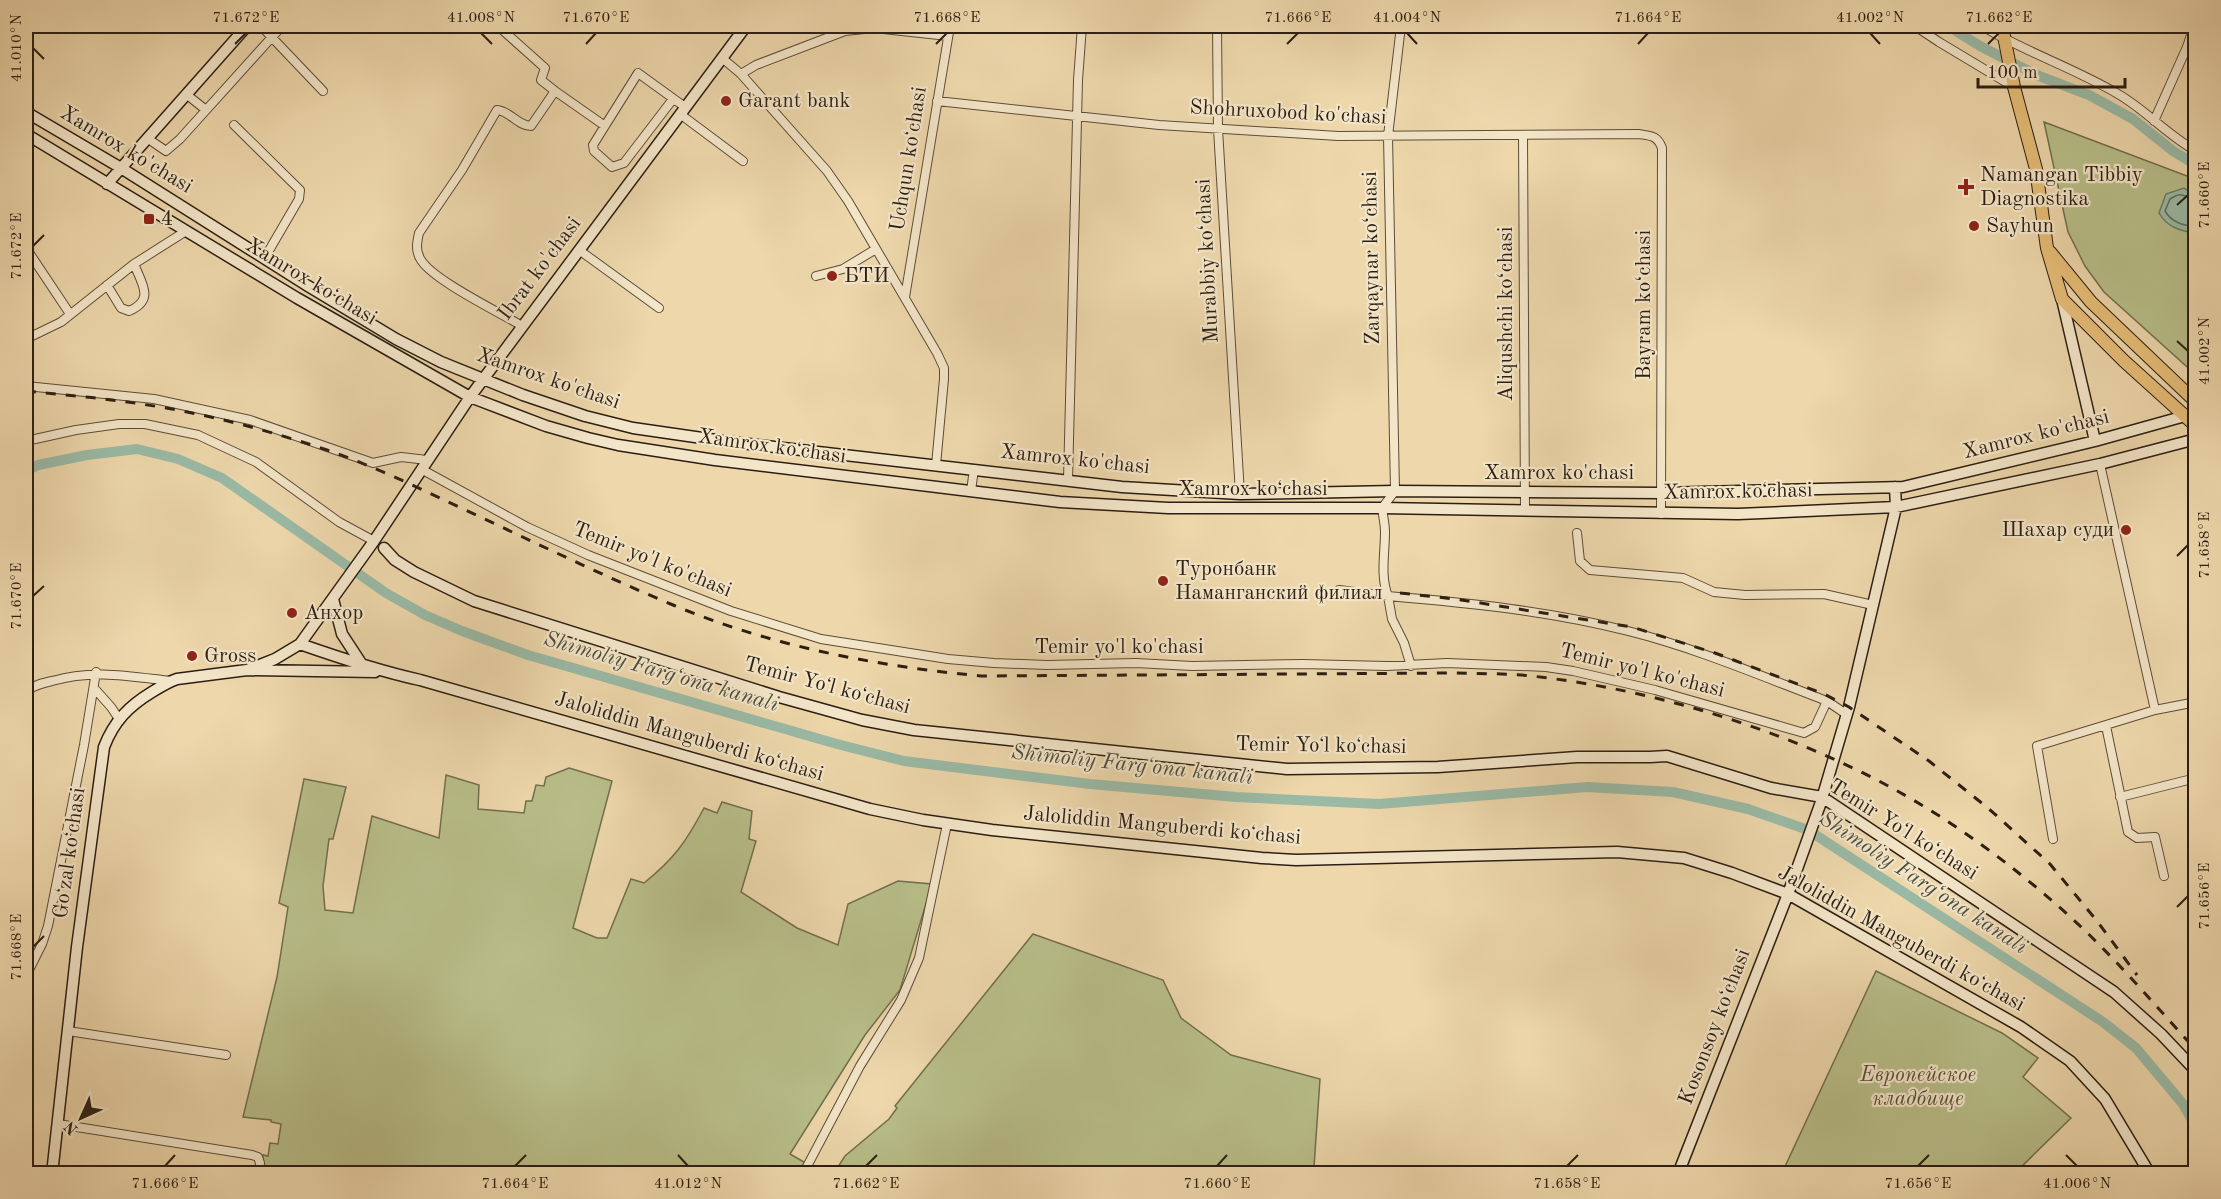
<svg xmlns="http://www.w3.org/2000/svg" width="2221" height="1199" viewBox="0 0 2221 1199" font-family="'Old Standard TT',serif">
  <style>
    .green { fill: #b8be89; stroke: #726e4e; stroke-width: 1.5 }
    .water { fill: #9abaa6; stroke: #6e7c6b; stroke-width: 1.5 }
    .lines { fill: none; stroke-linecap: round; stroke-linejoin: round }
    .shore { stroke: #636c5c; stroke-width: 1.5 }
    .canal { stroke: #9abaa6; stroke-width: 10 }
    .street-casing { stroke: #5c4c38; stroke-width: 10 }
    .secondary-casing { stroke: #2c1e12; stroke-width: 13 }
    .primary-casing { stroke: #2c1e12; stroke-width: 14 }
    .street { stroke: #f3e5c8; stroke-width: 8 }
    .secondary { stroke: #f3e5c8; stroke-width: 10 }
    .primary { stroke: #e6bc76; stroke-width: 12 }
    .rail { stroke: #2c1e12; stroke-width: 3; stroke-dasharray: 10 10; stroke-linecap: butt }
    .ticks { fill: none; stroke: #2c1e12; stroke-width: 2 }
    .poi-dot { fill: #8f2418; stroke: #f3e5c8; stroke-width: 2 }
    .labels { text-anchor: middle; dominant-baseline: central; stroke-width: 4.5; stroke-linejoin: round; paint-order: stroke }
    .poi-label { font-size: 21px; fill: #2c1e12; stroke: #f3e5c8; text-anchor: start }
    .street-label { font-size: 21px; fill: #2c1e12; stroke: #f3e5c8 }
    .park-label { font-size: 21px; font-style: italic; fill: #564e36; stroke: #f3e5c8 }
    .water-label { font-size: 22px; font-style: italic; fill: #4d4d3e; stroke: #f3e5c8 }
    .neatline { fill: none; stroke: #2c1e12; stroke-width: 2 }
    .ticks-label { font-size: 15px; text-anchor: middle; fill: #2c1e12 }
  </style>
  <rect width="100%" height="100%" fill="#edd7ab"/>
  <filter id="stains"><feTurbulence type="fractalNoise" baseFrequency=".00333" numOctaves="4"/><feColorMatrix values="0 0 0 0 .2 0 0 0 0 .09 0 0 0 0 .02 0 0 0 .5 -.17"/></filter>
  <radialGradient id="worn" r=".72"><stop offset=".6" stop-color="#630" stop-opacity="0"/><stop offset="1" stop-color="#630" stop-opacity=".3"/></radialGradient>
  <path class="green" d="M2044,122L2195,179V374L2104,292L2085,266L2068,232Z
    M569,768L612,781L573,928L597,938H607L631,879L644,883C674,859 686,842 704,808L717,813L722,802L752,811L749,839L756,841L741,892L797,928L838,945L848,904L898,881L932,884L900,990L865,1035L790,1154L823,1173H261L263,1155L268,1156L270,1143L278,1144L281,1124L271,1122V1120L243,1117L277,977L288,907L279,903L304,779L346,787L333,839H329L323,886L325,910L353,913L372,816L439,838L446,775L479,785L478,809L524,813L526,801H532L536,785L544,786L546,777Z
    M1033,934L1163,980L1181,1018L1231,1055L1320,1079L1314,1167L1334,1173H834L845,1156L889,1119L897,1108L895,1106Z
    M1876,971L2002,1033L2038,1058L2023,1077L2071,1118L2015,1173H1782Z"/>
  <path class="water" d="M2184,188L2195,196V233C2180,231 2167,227 2159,213L2166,194Z"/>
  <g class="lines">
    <path class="shore" d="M2196,199C2183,198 2184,190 2170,199L2165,211C2172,223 2183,225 2196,227"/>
    <path class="canal" d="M1948,26L1980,46L2011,62L2039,76L2089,95L2133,119L2173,151L2196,165
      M26,471L38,465L87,455L137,449L178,459L222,478L386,593L425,615L462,631L528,655L837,744L904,761L1090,784L1236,797L1379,804L1587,787L1673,792L1748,809L1808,830L2103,1022L2136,1048L2183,1104L2196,1127"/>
    <defs>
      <path id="street" d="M261,26L323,91
        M498,26L545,68L541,80L555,91
        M1217,26L1218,129L1240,494
        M1401,26L1388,136L1395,491L1382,508C1383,516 1385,524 1385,532C1385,554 1380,576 1388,596C1469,603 1550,611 1628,631C1696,648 1761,676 1827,701L1846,714
        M1915,26L1939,42L2014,87
        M1982,26C2025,52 2074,68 2118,94C2146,110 2167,135 2196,151
        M722,58L741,74L827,171L848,201L937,353L944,368V379L936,465
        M741,74L756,65L845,31L874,28L948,36
        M186,94L206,110
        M673,99L624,163L612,167L594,151L593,145L638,73L685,107
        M937,101L1159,125L1338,136L1638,134C1651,136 1657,135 1662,148L1661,514
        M680,114L743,161
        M2154,121L2187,47L2194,26
        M234,125L300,190L299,199L264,259
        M1523,135L1525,511
        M147,138L166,151L180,139L282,26
        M26,248L70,314
        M579,250L659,308
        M816,276L843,269L876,249
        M107,285L121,308L129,311C155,300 142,284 134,264
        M905,297L950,26
        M522,326C499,312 433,280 421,260C415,251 417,242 419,233L462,170L497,110C510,111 518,126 531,126L555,91L605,126
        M26,339L61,322L134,264L186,231
        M26,386L154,399L250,420L373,463L401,457L427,460
        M26,441L76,430L119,424H145L198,435L256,462L339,522L374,541
        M421,469L527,527L588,555L731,611L821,639L948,659L994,663L1047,665L1136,663L1192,666L1302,664L1387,666L1447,663L1546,667L1573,671L1655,690L1804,733L1815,727L1827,701
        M1068,480L1078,80L1082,26
        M971,491L974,469
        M1577,533L1580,561L1590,570L1683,578L1714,592L1745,595L1824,594L1873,605
        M1339,590L1388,596L1392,619L1404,643L1411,666
        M94,688L111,707L119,719
        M26,691C34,685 43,683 52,681C93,669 128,676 170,681
        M2155,710L2196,702
        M2106,726L2128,832L2137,838L2155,837L2164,876
        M2120,797L2196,778
        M2053,839L2037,746L2155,710L2100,464
        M26,976L42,944L48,926L84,745L96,672
        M68,1031L226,1055
        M58,1124L252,1155L258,1157L260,1163L259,1174
        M803,1174L860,1066L901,1000L919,958L947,824"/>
      <path id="secondary" d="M26,112L121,168L308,286L396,339L441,362L523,395L585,416L633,428L723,441L1122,487L1240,494L1395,491L1661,493L1903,487L2095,441L2185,416L2192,417
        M26,134L297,298L470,397L546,426L588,438L618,445L715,460L1060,502L1168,508H1382L1738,514L1896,507L2100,464L2196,439
        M107,184L247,26
        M2062,299L2095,441
        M384,548L395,560L414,572L474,601L779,697L862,720L914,730L1287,769L1438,767L1577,757H1650L1667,756L1771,788L1822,797L2114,992L2161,1034L2196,1071
        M333,599L342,634L361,663
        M300,644C340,658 379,671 420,680L870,809L923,820L992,830L1262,858L1296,860L1617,852L1684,858L1732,873L1788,894L2021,1027L2070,1061L2105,1099L2150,1174
        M247,670L275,659L300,644L374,541L470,397L746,26
        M52,1174L77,947L104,747C114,721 129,706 152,692C160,687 168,682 177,679L247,670L375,672
        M1678,1174L1788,894L1821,802L1849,707L1896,507L1895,487"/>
      <path id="primary" d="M2002,26L2014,87L2036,169L2047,248L2062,299L2124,361L2196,426
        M2050,252L2091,302L2196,402"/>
    </defs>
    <use href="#street" class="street-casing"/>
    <use href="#secondary" class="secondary-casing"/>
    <use href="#primary" class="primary-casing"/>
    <use href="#street" class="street"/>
    <use href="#secondary" class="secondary"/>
    <use href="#primary" class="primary"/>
    <path class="rail" d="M26,391C64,395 103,398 141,404C204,413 267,430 327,450C373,466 417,487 461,508C532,541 601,575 673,605C771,646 875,666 981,676L1454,673C1479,674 1505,673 1531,676C1672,691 1832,744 1950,823C1988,848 2024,876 2058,906C2108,949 2151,1001 2196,1050
      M1400,593L1455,599L1632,627L1715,653L1824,694L1849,707L1929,761L1988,808L2050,864L2097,921L2137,975"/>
  </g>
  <path class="ticks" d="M481,33L492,44M1407,33L1417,44M1870,33L1880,44M235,44L246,33M586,44L596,33M936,44L947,33M1287,44L1298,33M1638,44L1648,33M1988,44L1999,33M33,48L44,59M2177,205L2188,195M33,246L44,235M2177,341L2188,351M2177,556L2188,545M33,596L44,586M2177,907L2188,896M33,947L44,936M678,1155L688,1166M2066,1155L2077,1166M165,1166L175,1155M515,1166L526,1155M866,1166L877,1155M1217,1166L1227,1155M1567,1166L1578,1155M1918,1166L1929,1155"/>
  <g class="poi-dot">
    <circle cx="726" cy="101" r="6"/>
    <path d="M1963 178h6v6h6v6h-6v6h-6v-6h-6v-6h6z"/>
    <rect x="143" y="213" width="12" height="12" rx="3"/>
    <circle cx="1974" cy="226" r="6"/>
    <circle cx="832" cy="276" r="6"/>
    <circle cx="2126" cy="530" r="6"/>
    <circle cx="1163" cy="581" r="6"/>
    <circle cx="292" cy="613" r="6"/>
    <circle cx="192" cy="656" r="6"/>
  </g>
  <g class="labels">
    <g class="poi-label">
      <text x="738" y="101">Garant bank</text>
      <text x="1980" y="175">Namangan Tibbiy<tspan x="1980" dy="24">Diagnostika</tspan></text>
      <text x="161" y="219">4</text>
      <text x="1986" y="226">Sayhun</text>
      <text x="844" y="276">БТИ</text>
      <text x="2114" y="530" text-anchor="end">Шахар суди</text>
      <text x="1175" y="569">Туронбанк<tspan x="1175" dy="24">Наманганский филиал</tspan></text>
      <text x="304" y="613">Анхор</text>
      <text x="204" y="656">Gross</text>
    </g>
    <g class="street-label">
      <text transform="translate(1288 113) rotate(3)">Shohruxobod ko'chasi</text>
      <text transform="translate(126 150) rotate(31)">Xamrox ko'chasi</text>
      <text transform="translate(909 159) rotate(-81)">Uchqun koʻchasi</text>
      <text transform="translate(1372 258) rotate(-91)">Zarqaynar ko‘chasi</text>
      <text transform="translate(1208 261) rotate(-93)">Murabbiy ko‘chasi</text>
      <text transform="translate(540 269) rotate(-53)">Ibrat ko'chasi</text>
      <text transform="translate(311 282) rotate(31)">Xamrox koʻchasi</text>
      <text transform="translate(1644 305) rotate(-90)">Bayram ko‘chasi</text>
      <text transform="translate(1506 314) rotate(-90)">Aliqushchi ko‘chasi</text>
      <text transform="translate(548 379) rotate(19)">Xamrox ko'chasi</text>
      <text transform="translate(2036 435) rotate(-14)">Xamrox ko'chasi</text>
      <text transform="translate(772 447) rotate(8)">Xamrox koʻchasi</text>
      <text transform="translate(1075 460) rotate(6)">Xamrox ko'chasi</text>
      <text x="1559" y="473">Xamrox ko'chasi</text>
      <text x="1253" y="489">Xamrox koʻchasi</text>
      <text transform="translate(1738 492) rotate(-1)">Xamrox koʻchasi</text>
      <text transform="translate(652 560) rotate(22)">Temir yo'l ko'chasi</text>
      <text x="1119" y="647">Temir yo'l ko'chasi</text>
      <text transform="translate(1642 671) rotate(14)">Temir yo'l ko'chasi</text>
      <text transform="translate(827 686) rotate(15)">Temir Yoʻl koʻchasi</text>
      <text transform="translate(689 737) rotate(16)">Jaloliddin Manguberdi koʻchasi</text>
      <text transform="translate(1321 746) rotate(1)">Temir Yoʻl koʻchasi</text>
      <text transform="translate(1162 826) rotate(5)">Jaloliddin Manguberdi koʻchasi</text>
      <text transform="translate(1903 830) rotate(32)">Temir Yoʻl koʻchasi</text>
      <text transform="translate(70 853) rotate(-82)">Goʻzal koʻchasi</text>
      <text transform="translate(1901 939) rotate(29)">Jaloliddin Manguberdi koʻchasi</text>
      <text transform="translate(1715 1027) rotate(-69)">Kosonsoy koʻchasi</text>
    </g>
    <g class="park-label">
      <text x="1918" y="1075">Европейское<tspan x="1918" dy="24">кладбище</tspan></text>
    </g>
    <g class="water-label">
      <text transform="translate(661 672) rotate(16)">Shimoliy Fargʻona kanali</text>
      <text transform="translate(1132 765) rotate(6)">Shimoliy Fargʻona kanali</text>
      <text transform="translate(1923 883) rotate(33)">Shimoliy Fargʻona kanali</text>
    </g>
  </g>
  <rect width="2221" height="1199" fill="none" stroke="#edd7ab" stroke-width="66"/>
  <g transform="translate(81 1118) rotate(225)" stroke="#f3e5c8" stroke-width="4.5" paint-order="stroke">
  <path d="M0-4.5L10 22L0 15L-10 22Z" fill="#2c1e12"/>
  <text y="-9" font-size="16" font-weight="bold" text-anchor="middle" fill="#2c1e12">N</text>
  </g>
  <path d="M1978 78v9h147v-9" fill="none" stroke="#2c1e12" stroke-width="3"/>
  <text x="1987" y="78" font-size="18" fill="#2c1e12" stroke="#f3e5c8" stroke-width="4.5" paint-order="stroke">100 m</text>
  <rect x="33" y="33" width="2155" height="1133" class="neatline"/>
  <g class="ticks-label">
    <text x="246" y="22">71.672°E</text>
    <text x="481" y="22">41.008°N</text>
    <text x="596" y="22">71.670°E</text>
    <text x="947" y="22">71.668°E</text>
    <text x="1298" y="22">71.666°E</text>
    <text x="1407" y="22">41.004°N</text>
    <text x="1648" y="22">71.664°E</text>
    <text x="1870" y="22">41.002°N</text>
    <text x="1999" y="22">71.662°E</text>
    <text transform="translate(16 48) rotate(-90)" y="5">41.010°N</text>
    <text transform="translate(2204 195) rotate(-90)" y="5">71.660°E</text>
    <text transform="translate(16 246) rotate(-90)" y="5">71.672°E</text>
    <text transform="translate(2204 351) rotate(-90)" y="5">41.002°N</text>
    <text transform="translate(2204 545) rotate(-90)" y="5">71.658°E</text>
    <text transform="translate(16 596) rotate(-90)" y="5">71.670°E</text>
    <text transform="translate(2204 896) rotate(-90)" y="5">71.656°E</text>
    <text transform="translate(16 947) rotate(-90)" y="5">71.668°E</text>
    <text x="165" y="1188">71.666°E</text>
    <text x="515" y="1188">71.664°E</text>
    <text x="688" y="1188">41.012°N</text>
    <text x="866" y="1188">71.662°E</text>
    <text x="1217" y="1188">71.660°E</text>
    <text x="1567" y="1188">71.658°E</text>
    <text x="1918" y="1188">71.656°E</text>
    <text x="2077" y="1188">41.006°N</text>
  </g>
  <rect width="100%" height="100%" filter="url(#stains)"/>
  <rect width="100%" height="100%" fill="url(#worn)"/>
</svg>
